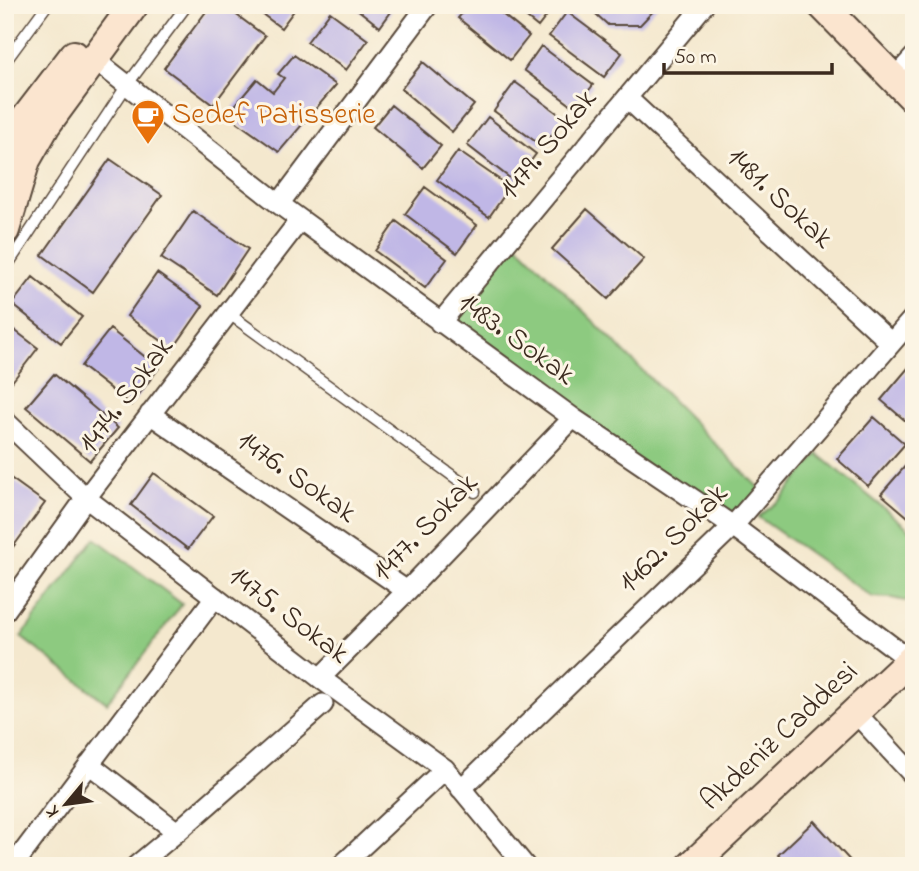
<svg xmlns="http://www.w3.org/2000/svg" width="919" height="871" viewBox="0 0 919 871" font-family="'Indie Flower',sans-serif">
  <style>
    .green { fill: #8dca80; stroke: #647a4f; stroke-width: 2 }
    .building { fill: #c0b7e6 }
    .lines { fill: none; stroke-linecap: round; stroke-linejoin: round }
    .lane-casing { stroke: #574638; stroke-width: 13 }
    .street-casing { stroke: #574638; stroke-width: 23 }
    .secondary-casing { stroke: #574638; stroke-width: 32 }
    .lane { stroke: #fff; stroke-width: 10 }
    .street { stroke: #fff; stroke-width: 19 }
    .secondary { stroke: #fbe5cf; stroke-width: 28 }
    .labels { text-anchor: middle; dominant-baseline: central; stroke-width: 6; stroke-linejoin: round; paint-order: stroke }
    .food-label { font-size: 30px; fill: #c56008; stroke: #fcf5e5; text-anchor: start }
    .street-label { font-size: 30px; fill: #3b2a1e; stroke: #fcf5e5 }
  </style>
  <rect width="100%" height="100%" fill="#fcf5e5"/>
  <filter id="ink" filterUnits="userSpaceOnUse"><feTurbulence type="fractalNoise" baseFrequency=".0143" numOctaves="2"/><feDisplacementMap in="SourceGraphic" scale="14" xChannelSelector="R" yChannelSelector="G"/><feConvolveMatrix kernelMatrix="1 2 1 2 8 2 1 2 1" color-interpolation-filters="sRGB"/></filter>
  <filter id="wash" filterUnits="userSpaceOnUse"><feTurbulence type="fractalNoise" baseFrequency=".00686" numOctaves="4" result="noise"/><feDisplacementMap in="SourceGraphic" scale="28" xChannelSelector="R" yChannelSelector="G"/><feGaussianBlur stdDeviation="1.57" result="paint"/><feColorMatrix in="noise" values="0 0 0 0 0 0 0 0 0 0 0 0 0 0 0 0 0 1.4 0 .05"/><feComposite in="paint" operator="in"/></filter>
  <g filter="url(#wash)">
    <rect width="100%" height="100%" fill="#f4e8ce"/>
    <path class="green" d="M511,238L763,492L733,526L440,323Z
      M818,454L914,533V603L892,598L872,597L758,517L781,499Z
      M95,538L182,604L107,703L21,637Z"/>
    <g id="blocks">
      <path class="building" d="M211,5H223L265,36L213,105L164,68Z
        M250,5H298L281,28Z
        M352,5H396L380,27Z
        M469,5H491L529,36L510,60L458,18Z
        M511,5H555L538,27Z
        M586,5H659L640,25H608Z
        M330,12L368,40L346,70L307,42Z
        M567,12L622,53L604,77L549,36Z
        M541,46L593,85L575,108L524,70Z
        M294,55L336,85L279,152L227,115L257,79L273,92L284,78L278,74Z
        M423,62L474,105L452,132L401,89Z
        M515,82L564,118L543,147L494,111Z
        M391,105L441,146L423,168L373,127Z
        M488,117L536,154L515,182L467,145Z
        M458,151L510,187L489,217L437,180Z
        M110,159L162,195L93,292L42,255Z
        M425,187L477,225L457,253L405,214Z
        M587,209L644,259L608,299L552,249Z
        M193,211L248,249L217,295L161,258Z
        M396,221L447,259L425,288L375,251Z
        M157,273L203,306L173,349L127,316Z
        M33,277L82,317L61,343L12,304Z
        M5,323L38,348L8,387L5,385Z
        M110,329L159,368L131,405L81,366Z
        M914,361V428L881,400Z
        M54,374L118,428L90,461L26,407Z
        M874,417L905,444L868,486L837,459Z
        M914,456V522L881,494Z
        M154,473L213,516L188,549L131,505Z
        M5,474L45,503L5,558Z
        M814,821L855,866H788L778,855Z"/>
    </g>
  </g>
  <g filter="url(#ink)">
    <use href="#blocks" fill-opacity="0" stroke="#574638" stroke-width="2"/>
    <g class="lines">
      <defs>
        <path id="lane" d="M5,62L47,5
          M5,269L127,85L187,5
          M228,313L475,492"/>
        <path id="street" d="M94,59L279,204L573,418L733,526L910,660
          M894,79L914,57
          M627,98L891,343
          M279,204L428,5
          M440,323L704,5
          M150,414L407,591
          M5,421L86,498L320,678L445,769L525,866
          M5,611L86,498L300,220
          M320,678L407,591L573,418
          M855,712L914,776
          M89,764L177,832
          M461,789L733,526L914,317
          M13,866L215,597
          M136,866L177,832L323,704
          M341,866L445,769"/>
        <path id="secondary" d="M822,5L914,99
          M5,145L74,55
          M5,230L26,160L46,125L134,5
          M691,866L914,657"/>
      </defs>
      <use href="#lane" class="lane-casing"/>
      <use href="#street" class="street-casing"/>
      <use href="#secondary" class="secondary-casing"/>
      <use href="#lane" class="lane"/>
      <use href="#street" class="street"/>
      <use href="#secondary" class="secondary"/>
    </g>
  </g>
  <defs>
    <symbol id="cafe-pin" viewBox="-11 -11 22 30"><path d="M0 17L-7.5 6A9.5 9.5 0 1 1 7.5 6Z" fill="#e8710a" stroke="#fcf5e5"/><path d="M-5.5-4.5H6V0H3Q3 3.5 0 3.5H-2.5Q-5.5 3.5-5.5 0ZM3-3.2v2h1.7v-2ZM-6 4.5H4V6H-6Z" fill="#fff"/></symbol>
  </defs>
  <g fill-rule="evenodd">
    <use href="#cafe-pin" x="129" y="97" width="38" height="52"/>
  </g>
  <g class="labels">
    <g class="food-label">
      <text x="172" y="116">Sedef Patisserie</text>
    </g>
    <g class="street-label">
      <text transform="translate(549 145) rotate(-50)">1479. Sokak</text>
      <text transform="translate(779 199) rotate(43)">1481. Sokak</text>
      <text transform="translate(516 340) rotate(36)">1483. Sokak</text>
      <text transform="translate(127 396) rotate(-53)">1474. Sokak</text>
      <text transform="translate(296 478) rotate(35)">1476. Sokak</text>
      <text transform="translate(426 528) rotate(-46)">1477. Sokak</text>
      <text transform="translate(674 539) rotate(-45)">1462. Sokak</text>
      <text transform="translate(288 616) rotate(37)">1475. Sokak</text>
      <text transform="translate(780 737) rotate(-43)">Akdeniz Caddesi</text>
    </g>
  </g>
  <rect width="919" height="871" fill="none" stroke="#fcf5e5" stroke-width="28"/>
  <g transform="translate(66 804) rotate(241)" stroke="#fcf5e5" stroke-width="5" paint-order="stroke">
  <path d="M0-5L12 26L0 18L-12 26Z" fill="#3b2a1e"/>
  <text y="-10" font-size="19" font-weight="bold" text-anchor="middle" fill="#3b2a1e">K</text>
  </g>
  <path d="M664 63v10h168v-10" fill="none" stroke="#3b2a1e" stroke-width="3.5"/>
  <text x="674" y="63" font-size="21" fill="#3b2a1e" stroke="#fcf5e5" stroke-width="5" paint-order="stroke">50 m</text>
</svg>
